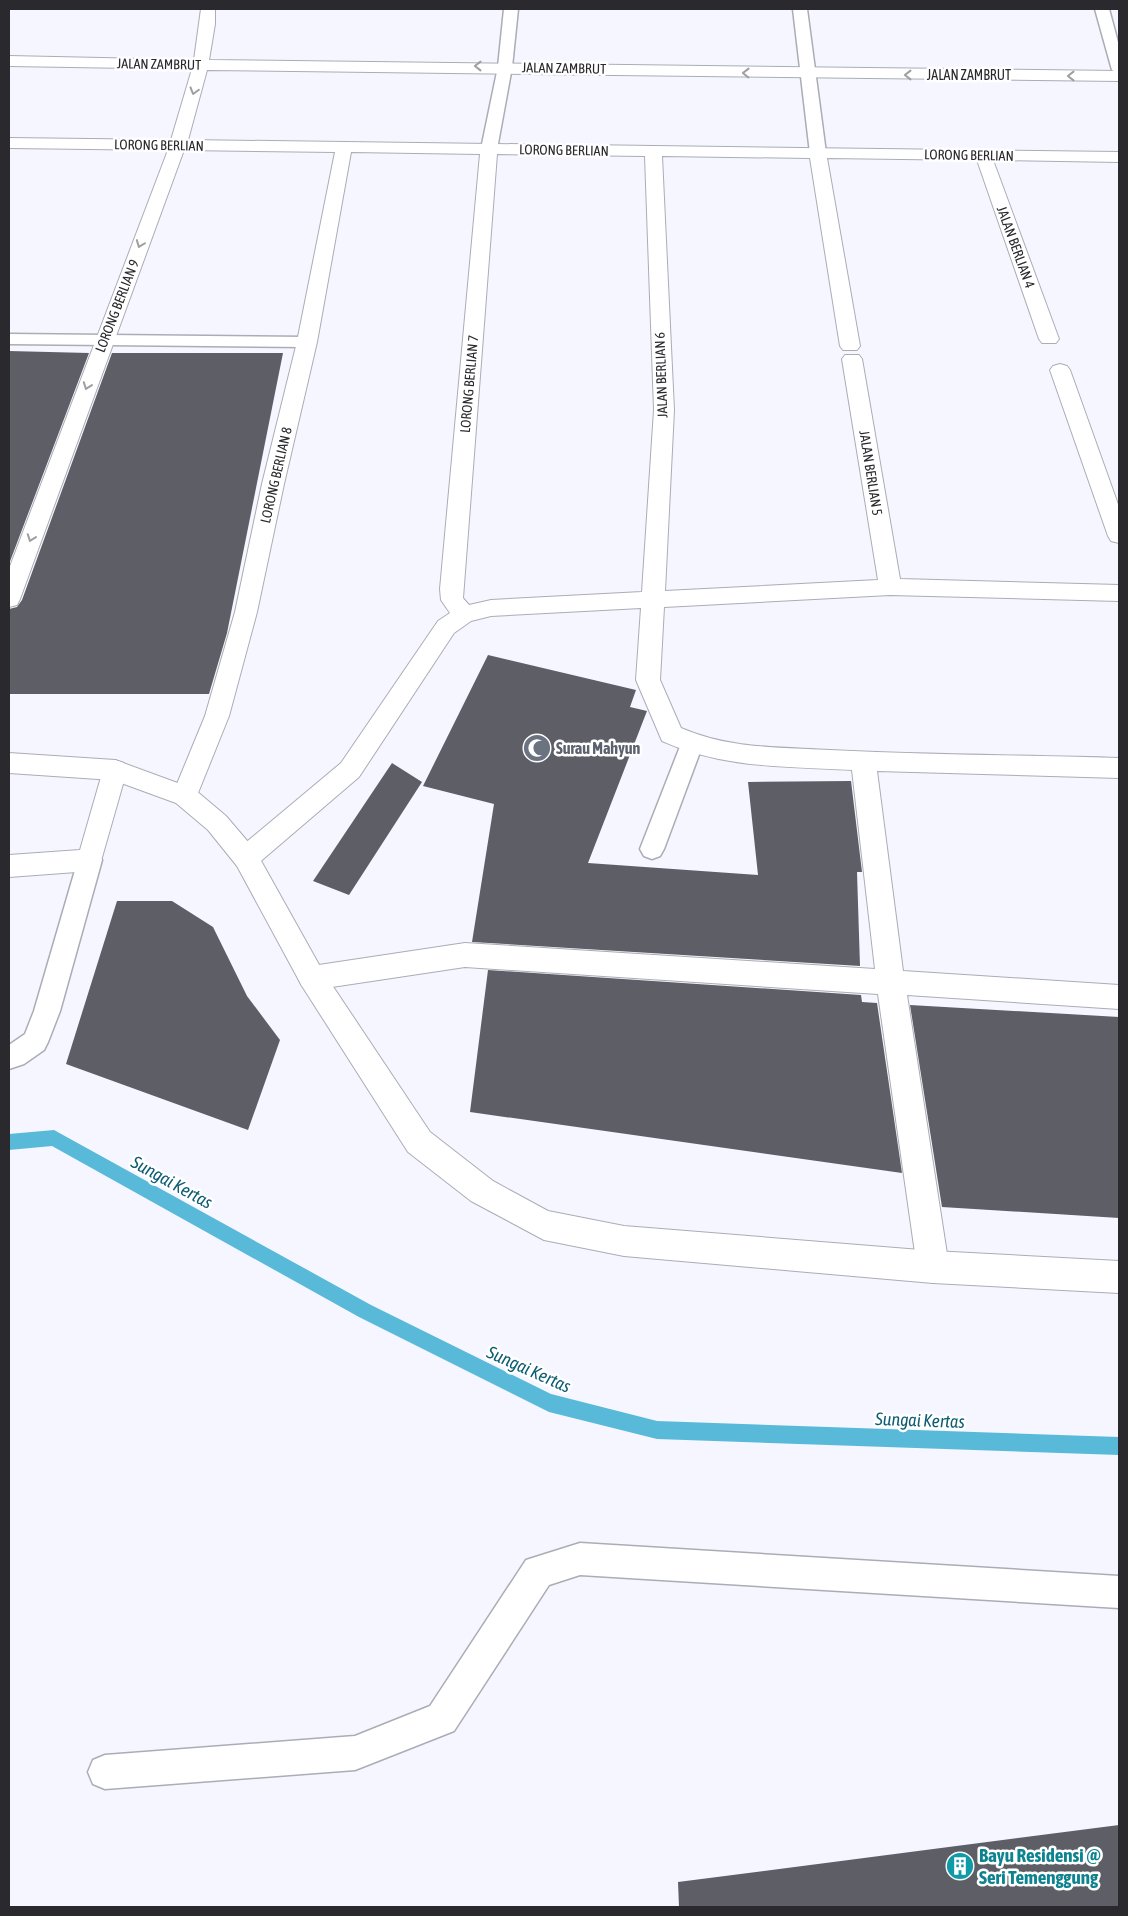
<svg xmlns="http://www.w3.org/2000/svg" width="1128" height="1916" viewBox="0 0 1128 1916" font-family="'Asap Condensed',sans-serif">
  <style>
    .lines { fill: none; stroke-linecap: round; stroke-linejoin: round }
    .stream { fill: #59b9d8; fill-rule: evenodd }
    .building { fill: #5e5f66 }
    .service-casing { stroke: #abadb5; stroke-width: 3 }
    .minor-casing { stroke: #abadb5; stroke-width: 2 }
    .tertiary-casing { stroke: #abadb5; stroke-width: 2 }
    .service { fill: #fff; fill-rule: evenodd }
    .minor { fill: #fff; fill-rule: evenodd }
    .tertiary { fill: #fff; fill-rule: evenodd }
    .oneway { stroke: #9f9fa1 }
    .labels { text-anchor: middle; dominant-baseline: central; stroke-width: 5; stroke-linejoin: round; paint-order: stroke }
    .far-street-label { font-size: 14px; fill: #2a2a2e; stroke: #fff }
    .worship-label { font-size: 16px; font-weight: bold; fill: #5b616d; stroke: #fff; text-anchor: start }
    .water-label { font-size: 18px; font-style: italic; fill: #0c5d72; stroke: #fff }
    .near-culture-label { font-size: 19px; font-weight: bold; fill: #0d838f; stroke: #fff; text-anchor: start }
  </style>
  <rect width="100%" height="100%" fill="#f5f6ff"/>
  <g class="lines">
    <path class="stream" d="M54,1130L371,1305L551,1394L657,1421L1119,1437V1455L657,1439L549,1412L359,1317L52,1146L9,1150V1134Z"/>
  </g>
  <path class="building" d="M9,351L89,353L9,564Z
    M112,353H283L227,633L209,694H9V609L17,607L22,600Z
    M488,655L636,690L630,707L647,711L588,863L758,875L748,782L851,781L862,872H857L860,966L472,942L494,804L423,786Z
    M392,763L422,782L349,895L313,881Z
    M117,901H172L213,927L247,996L280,1040L248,1130L66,1064Z
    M488,970L861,995L862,1002L877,1003L902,1173L470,1112Z
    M910,1005L1119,1017V1218L942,1207Z
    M1119,1825V1907H679L678,1882Z"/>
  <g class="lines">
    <defs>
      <path id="service" d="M504,9H518L512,67L497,149L489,154L481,149L498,67Z
        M793,9H807L826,153L818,158L810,153Z
        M1095,9H1109L1119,46V74L1112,70Z
        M9,334L307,337L313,338L316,342L313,346L307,347L9,344Z
        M692,735L700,738L703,744L664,849L660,856L652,859L644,856L640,849L681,744L684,738Z
        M90,850L98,853L102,860L60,1011L48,1042L44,1050L24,1064L9,1069V1045L25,1034L34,1011L78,860L82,853Z
        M580,1543L1119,1576V1608L580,1575L549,1585L454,1731L355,1770L105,1789L93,1784L88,1772L93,1760L105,1755L355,1736L430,1706L526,1560Z"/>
      <path id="minor" d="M201,9H215V24L209,60L1119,71V81L207,70L188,140L1119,152V162L993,160L1059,339L1056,343H1042L1039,339L977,160L827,158L860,346L857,350H843L840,346L810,158L662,156L674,410L665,591L878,580L842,359L845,355H859L862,359L900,579L1119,585V601L890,595L664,607L660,680L681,728C729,749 779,747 830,750C926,755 1023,755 1119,758V778L877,771L903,971L1119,985V1009L907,995L949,1267L944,1278L933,1283L922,1278L917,1267L878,994L465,967L312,990L302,986L298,978L302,970L312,966L465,943L875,969L852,770C785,766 725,769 662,741L636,680L641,608L491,616L471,621L454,633L359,777L255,866L246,869L237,866L233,858L237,850L341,763L438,621L450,613L441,600L440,589L480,154L351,152L317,342L284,484L257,612L229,716L194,803L185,806L176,803L172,796L205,716L235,612L262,484L297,342L335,152L184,150L20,599L17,605L9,607V569L168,150L9,148V138L171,140L192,69L9,66V56L194,60ZM497,154L645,156L654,410L642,592L491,600L469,605L463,598Z
        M1060,364L1067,366L1070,370L1119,507V543L1111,541L1108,536L1050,370L1053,366Z
        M115,760L124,763L127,770L99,868L90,871L9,877V855L80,850L103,770L106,763Z"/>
      <path id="tertiary" d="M9,753L115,760L194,789L226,816L255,850L322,970L430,1132L493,1181L548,1211L624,1226L933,1251L1119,1261V1293L933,1283L624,1256L544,1240L471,1201L408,1152L302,986L237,866L208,830L176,803L113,780L9,773Z"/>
    </defs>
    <use href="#service" class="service-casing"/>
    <use href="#minor" class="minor-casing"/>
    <use href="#tertiary" class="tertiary-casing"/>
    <use href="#service" class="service"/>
    <use href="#minor" class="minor"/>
    <use href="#tertiary" class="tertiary"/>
  </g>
  <defs><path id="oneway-chevron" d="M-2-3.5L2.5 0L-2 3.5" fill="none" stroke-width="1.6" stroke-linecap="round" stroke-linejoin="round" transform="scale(1.25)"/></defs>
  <g class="oneway">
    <use href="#oneway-chevron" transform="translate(478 66) rotate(-180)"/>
    <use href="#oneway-chevron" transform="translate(746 73) rotate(-179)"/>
    <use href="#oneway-chevron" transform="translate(908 75) rotate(-180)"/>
    <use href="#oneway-chevron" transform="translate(1071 76) rotate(-180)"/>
    <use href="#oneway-chevron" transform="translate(194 91) rotate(106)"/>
    <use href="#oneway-chevron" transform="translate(140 244) rotate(111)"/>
    <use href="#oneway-chevron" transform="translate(87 386) rotate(110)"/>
    <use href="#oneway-chevron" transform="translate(31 538) rotate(110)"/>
  </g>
  <defs>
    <symbol id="mosque-disc" viewBox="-11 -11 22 22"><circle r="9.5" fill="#6b7280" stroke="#fff"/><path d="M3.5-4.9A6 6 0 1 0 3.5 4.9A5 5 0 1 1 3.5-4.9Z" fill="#fff"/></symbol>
    <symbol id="building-disc" viewBox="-11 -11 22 22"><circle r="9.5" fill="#0f9aa8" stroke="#fff"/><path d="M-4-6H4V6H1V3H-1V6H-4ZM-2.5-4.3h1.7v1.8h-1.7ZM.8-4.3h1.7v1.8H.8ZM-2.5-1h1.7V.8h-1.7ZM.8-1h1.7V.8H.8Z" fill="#fff"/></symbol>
  </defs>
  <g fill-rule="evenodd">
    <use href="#mosque-disc" x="521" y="732" width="32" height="32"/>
    <use href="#building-disc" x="944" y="1850" width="32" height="32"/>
  </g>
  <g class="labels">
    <g class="far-street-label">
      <text transform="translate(159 64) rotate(1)">JALAN ZAMBRUT</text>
      <text transform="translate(564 68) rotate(1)">JALAN ZAMBRUT</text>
      <text x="969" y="75">JALAN ZAMBRUT</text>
      <text transform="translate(159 145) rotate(1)">LORONG BERLIAN</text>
      <text transform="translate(564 150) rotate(1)">LORONG BERLIAN</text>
      <text transform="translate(969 155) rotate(1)">LORONG BERLIAN</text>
      <text transform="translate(1016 247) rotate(70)">JALAN BERLIAN 4</text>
      <text transform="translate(117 306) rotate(-69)">LORONG BERLIAN 9</text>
      <text transform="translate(661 375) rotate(-92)">JALAN BERLIAN 6</text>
      <text transform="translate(469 384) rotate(-85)">LORONG BERLIAN 7</text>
      <text transform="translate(871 473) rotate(81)">JALAN BERLIAN 5</text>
      <text transform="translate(276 475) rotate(-77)">LORONG BERLIAN 8</text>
    </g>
    <g class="worship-label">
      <text x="556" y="748">Surau Mahyun</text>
    </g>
    <g class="water-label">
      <text transform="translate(172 1182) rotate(29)">Sungai Kertas</text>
      <text transform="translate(529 1369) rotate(24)">Sungai Kertas</text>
      <text transform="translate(920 1420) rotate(2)">Sungai Kertas</text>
    </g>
    <g class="near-culture-label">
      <text x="979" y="1855">Bayu Residensi @<tspan x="979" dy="22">Seri Temenggung</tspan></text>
    </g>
  </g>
  <rect width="1128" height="1916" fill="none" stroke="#2a2a2e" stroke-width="20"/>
</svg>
